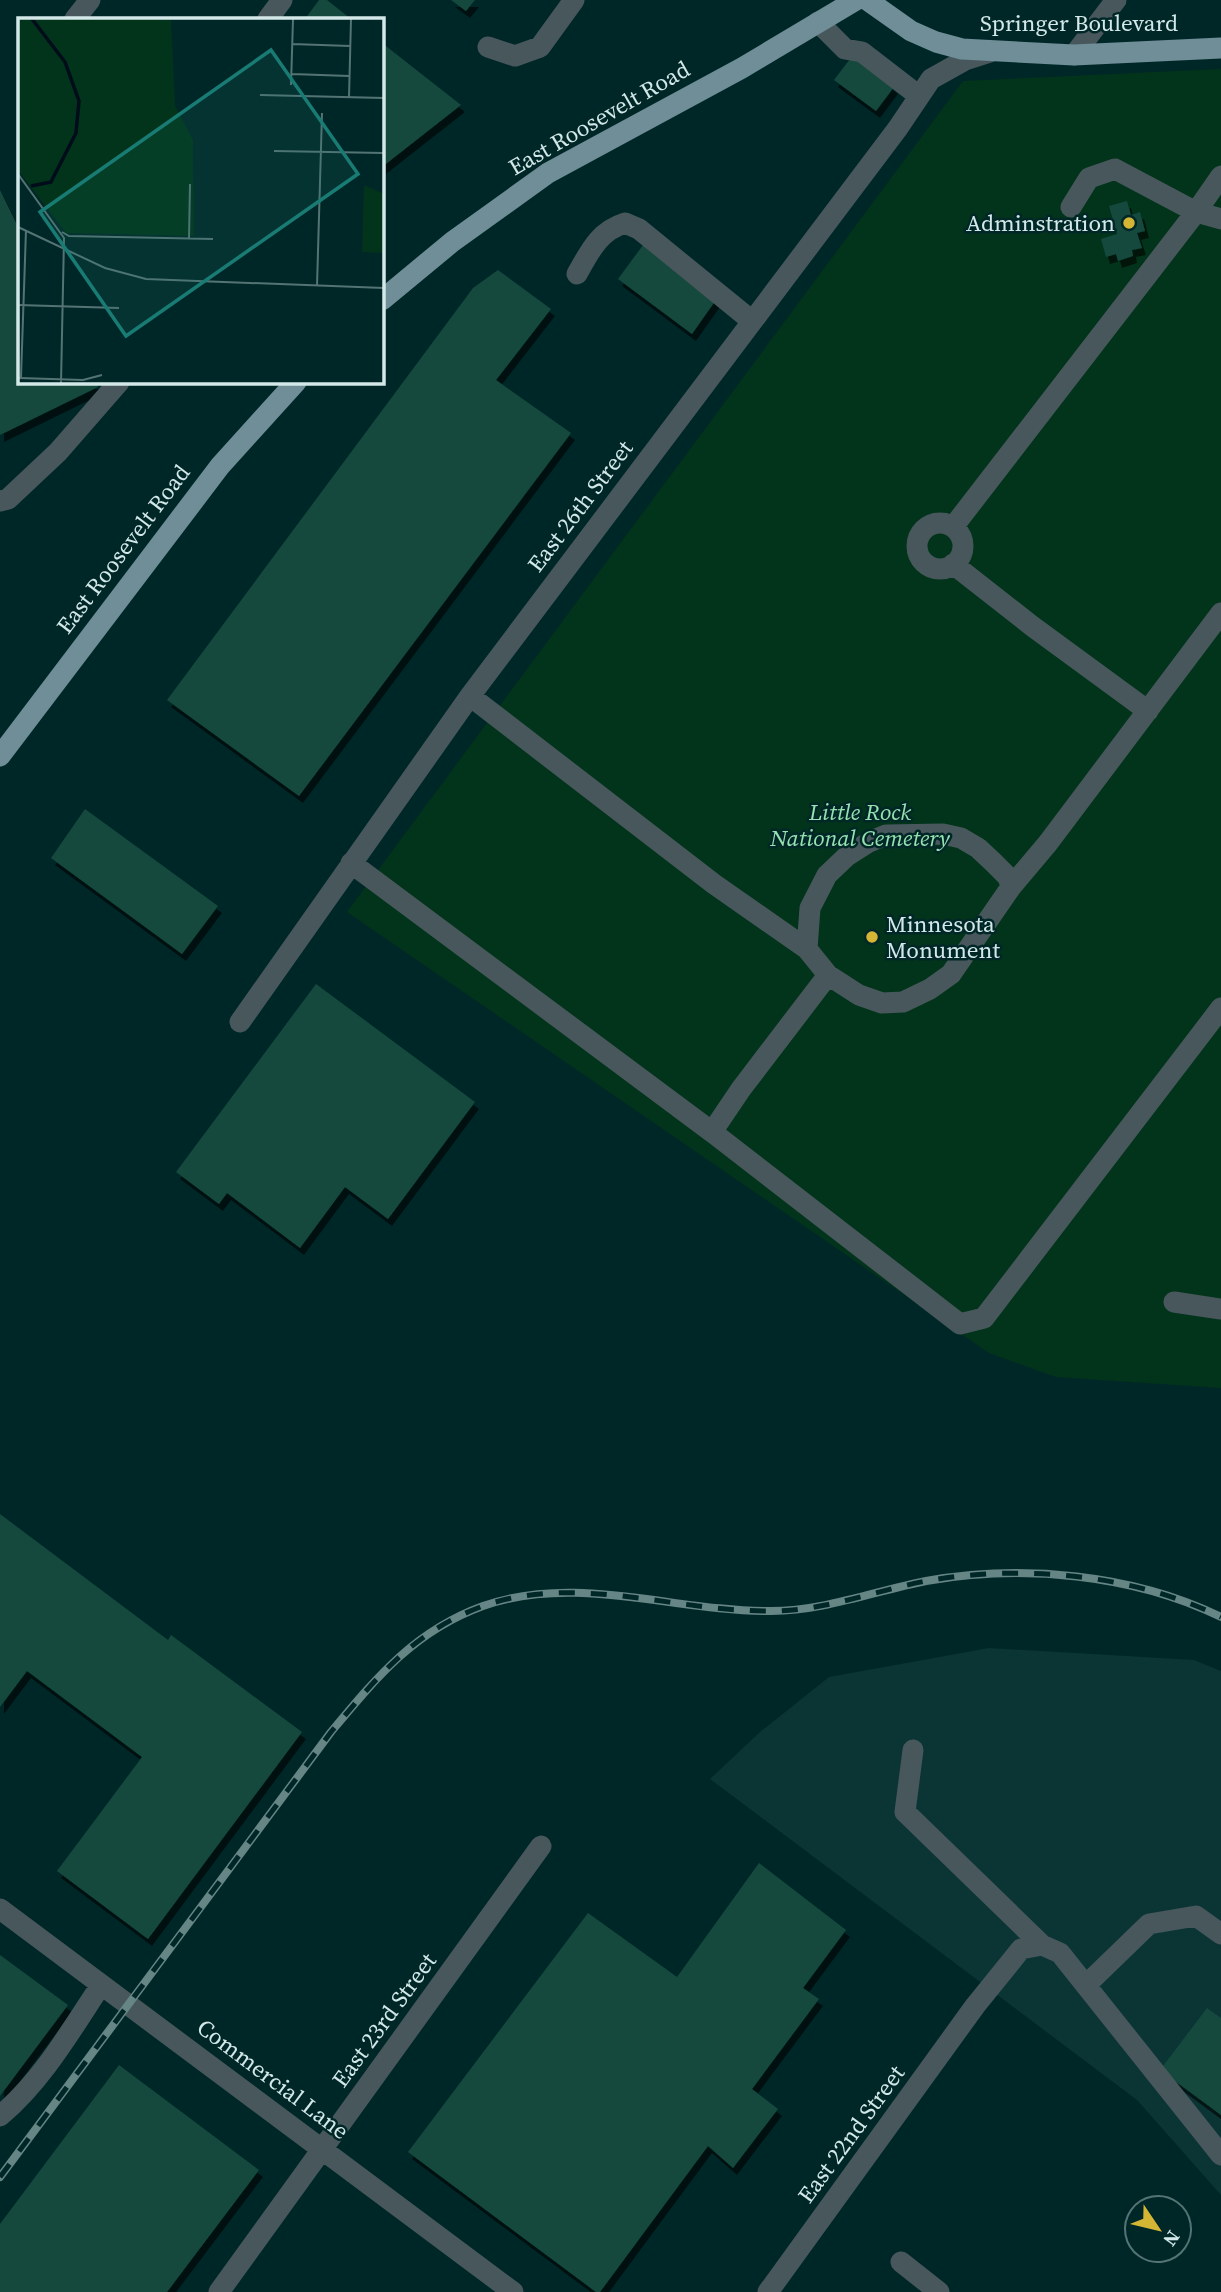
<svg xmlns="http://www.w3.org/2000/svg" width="1221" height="2292" viewBox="0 0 1221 2292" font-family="'Source Serif 4',serif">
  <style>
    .built { fill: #0b3435 }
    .green { fill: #02341b }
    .building { fill: #14493e; filter: url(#shadow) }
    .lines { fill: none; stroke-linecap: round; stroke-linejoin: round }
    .minor { stroke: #48575c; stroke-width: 21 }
    .major { stroke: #6f8e97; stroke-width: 21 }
    .rail-casing { stroke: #668585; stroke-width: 8 }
    .rail { stroke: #002727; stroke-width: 5; stroke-dasharray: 16; stroke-linecap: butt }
    .poi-dot { fill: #d5b534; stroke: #002727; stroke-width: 2.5 }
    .labels { text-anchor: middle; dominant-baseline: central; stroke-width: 5; stroke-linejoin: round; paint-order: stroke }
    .street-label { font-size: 23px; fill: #d3e8e8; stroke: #002727 }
    .poi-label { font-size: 23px; fill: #d3e8e8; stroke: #002727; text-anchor: end }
    .park-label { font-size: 23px; font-style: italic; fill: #96e3b1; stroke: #002727 }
    .inset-river { fill: none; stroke: #000c1a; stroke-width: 3.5 }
    .inset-road { fill: none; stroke: #547474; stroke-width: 2 }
    .view { fill: #197c74; fill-opacity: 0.15; stroke: #197c74; stroke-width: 3.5 }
    .inset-edge { fill: none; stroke: #d3e8e8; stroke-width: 3.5 }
  </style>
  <defs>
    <filter id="shadow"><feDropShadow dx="4" dy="7" stdDeviation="0" flood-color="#0009"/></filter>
  </defs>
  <rect width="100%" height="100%" fill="#002727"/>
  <path class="built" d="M989,1648L1194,1660L1221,1671V2195L1137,2100L710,1779L760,1732L829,1677Z"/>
  <path class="green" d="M1221,69V1388L1056,1377L989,1353L347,912L963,81Z"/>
  <path class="building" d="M319,0H327L351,19H305Z
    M451,0H475L466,11Z
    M382,43L461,105L382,167Z
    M853,55L894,87L876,111L834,80Z
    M0,190L19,229V382H95L98,387L0,435Z
    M1127,201L1131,215L1140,212L1145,231L1137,233L1142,248L1132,250L1133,256L1118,261L1116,254L1106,257L1101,239L1117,234L1109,206Z
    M646,241L718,297L692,334L618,279Z
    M498,270L551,309L496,380L571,433L299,796L167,700L473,288Z
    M85,809L218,906L182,954L51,858Z
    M316,984L475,1102L388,1219L345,1187L300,1248L227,1193L219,1204L176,1172Z
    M0,1514L168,1640L171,1635L302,1732L148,1939L57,1871L142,1757L27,1671L0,1707Z
    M759,1863L846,1930L803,1988L819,1999L752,2089L778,2109L733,2168L708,2146L600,2292H596L408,2152L588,1913L677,1977Z
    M0,1955L68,2005L0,2096Z
    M1207,2008L1221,2018V2115L1160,2070Z
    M119,2065L259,2170L167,2292H0V2224Z"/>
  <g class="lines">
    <path class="minor" d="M75,19L90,0
      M268,19L282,0
      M818,22L845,49L862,52L919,96
      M488,47L515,56L540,47L574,0
      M1074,55L1116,0
      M1071,207L1089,178L1115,169L1196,212L1221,219
      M577,274C590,251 599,231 625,223L639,229L752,321
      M0,501L8,499L58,452L119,382
      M917 546a23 23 0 1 1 46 0a23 23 0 1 1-46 0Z
      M953,527L1196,212L1221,176
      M953,564L1032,626L1148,711
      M470,696L714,884L807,949
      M351,863L712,1132
      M1011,887L1008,877L993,862L978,848L961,838L943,834L886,835L869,842L847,856L827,875L810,908L807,949L828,975L859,995L882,1003L903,1002L930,989L951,974L1011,887L1048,843L1221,613
      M828,975L741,1089L712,1132L960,1324L984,1318L1221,1008
      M240,1022L470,696L898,128L931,79L965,60L990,52
      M1174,1302L1221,1309
      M913,1750L905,1812L1042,1945
      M0,1909L513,2292
      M1086,1985L1149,1924L1196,1916L1221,1934
      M0,2116C42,2081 71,2030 101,1985
      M901,2262L939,2292
      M219,2292L541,1846
      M768,2292L975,2006L1021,1949L1042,1945L1060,1953L1221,2155"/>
    <path class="major" d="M867,0L911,31L936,42L962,49L1074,55L1221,48
      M382,300L452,242L548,173L742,68L856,0
      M0,756L220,466L296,382"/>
    <defs>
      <path id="rail" d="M0,2177L331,1732C376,1678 414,1631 483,1606C577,1573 675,1612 771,1611C824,1611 875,1591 926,1581C1022,1564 1133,1574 1221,1617"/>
    </defs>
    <use href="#rail" class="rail-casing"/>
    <use href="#rail" class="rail"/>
  </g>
  <g class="poi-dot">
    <circle cx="1129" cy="223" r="7"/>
    <circle cx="872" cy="937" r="7"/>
  </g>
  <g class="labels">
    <g class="street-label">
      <text x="1079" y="23">Springer Boulevard</text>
      <text transform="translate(599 118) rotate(-30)">East Roosevelt Road</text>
      <text transform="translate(580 506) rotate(-53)">East 26th Street</text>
      <text transform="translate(123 549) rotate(-53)">East Roosevelt Road</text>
      <text transform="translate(384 2020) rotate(-54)">East 23rd Street</text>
      <text transform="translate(273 2079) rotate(37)">Commercial Lane</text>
      <text transform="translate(851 2134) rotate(-54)">East 22nd Street</text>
    </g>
    <g class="poi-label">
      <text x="1115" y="223">Adminstration</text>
      <text x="886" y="924" text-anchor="start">Minnesota<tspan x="886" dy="26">Monument</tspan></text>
    </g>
    <g class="park-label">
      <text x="860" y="812">Little Rock<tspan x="860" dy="26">National Cemetery</tspan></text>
    </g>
  </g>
  <g transform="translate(18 18)">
    <rect width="366" height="366" fill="#002727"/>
    <path d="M0,1H153L157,88L175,122L176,218L48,215L0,152ZM346,167L366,176V235L344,234Z" fill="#02341b"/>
    <path class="inset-river" d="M13,168L33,164L36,158L58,115L61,83L47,44L14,1"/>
    <path class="inset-road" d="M274,26L332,28M274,56L331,58M273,67L275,1M242,77L366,80M331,79L333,1M256,133L366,135M0,156L46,220L43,365M0,209L87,250L128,261L366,270M44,214L51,218L195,221M171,221L172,166M299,268L304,95M0,287L101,290M3,359L8,212M1,360L65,362L84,357"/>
    <path class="view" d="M253,32L340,156L108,318L22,194Z"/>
    <rect width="366" height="366" class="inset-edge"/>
  </g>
  <g transform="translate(1158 2229) rotate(125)"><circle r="33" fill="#002727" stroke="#547474" stroke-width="2"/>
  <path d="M0-5L12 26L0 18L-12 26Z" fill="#d5b534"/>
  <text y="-10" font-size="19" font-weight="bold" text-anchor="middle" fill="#d3e8e8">N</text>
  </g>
</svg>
